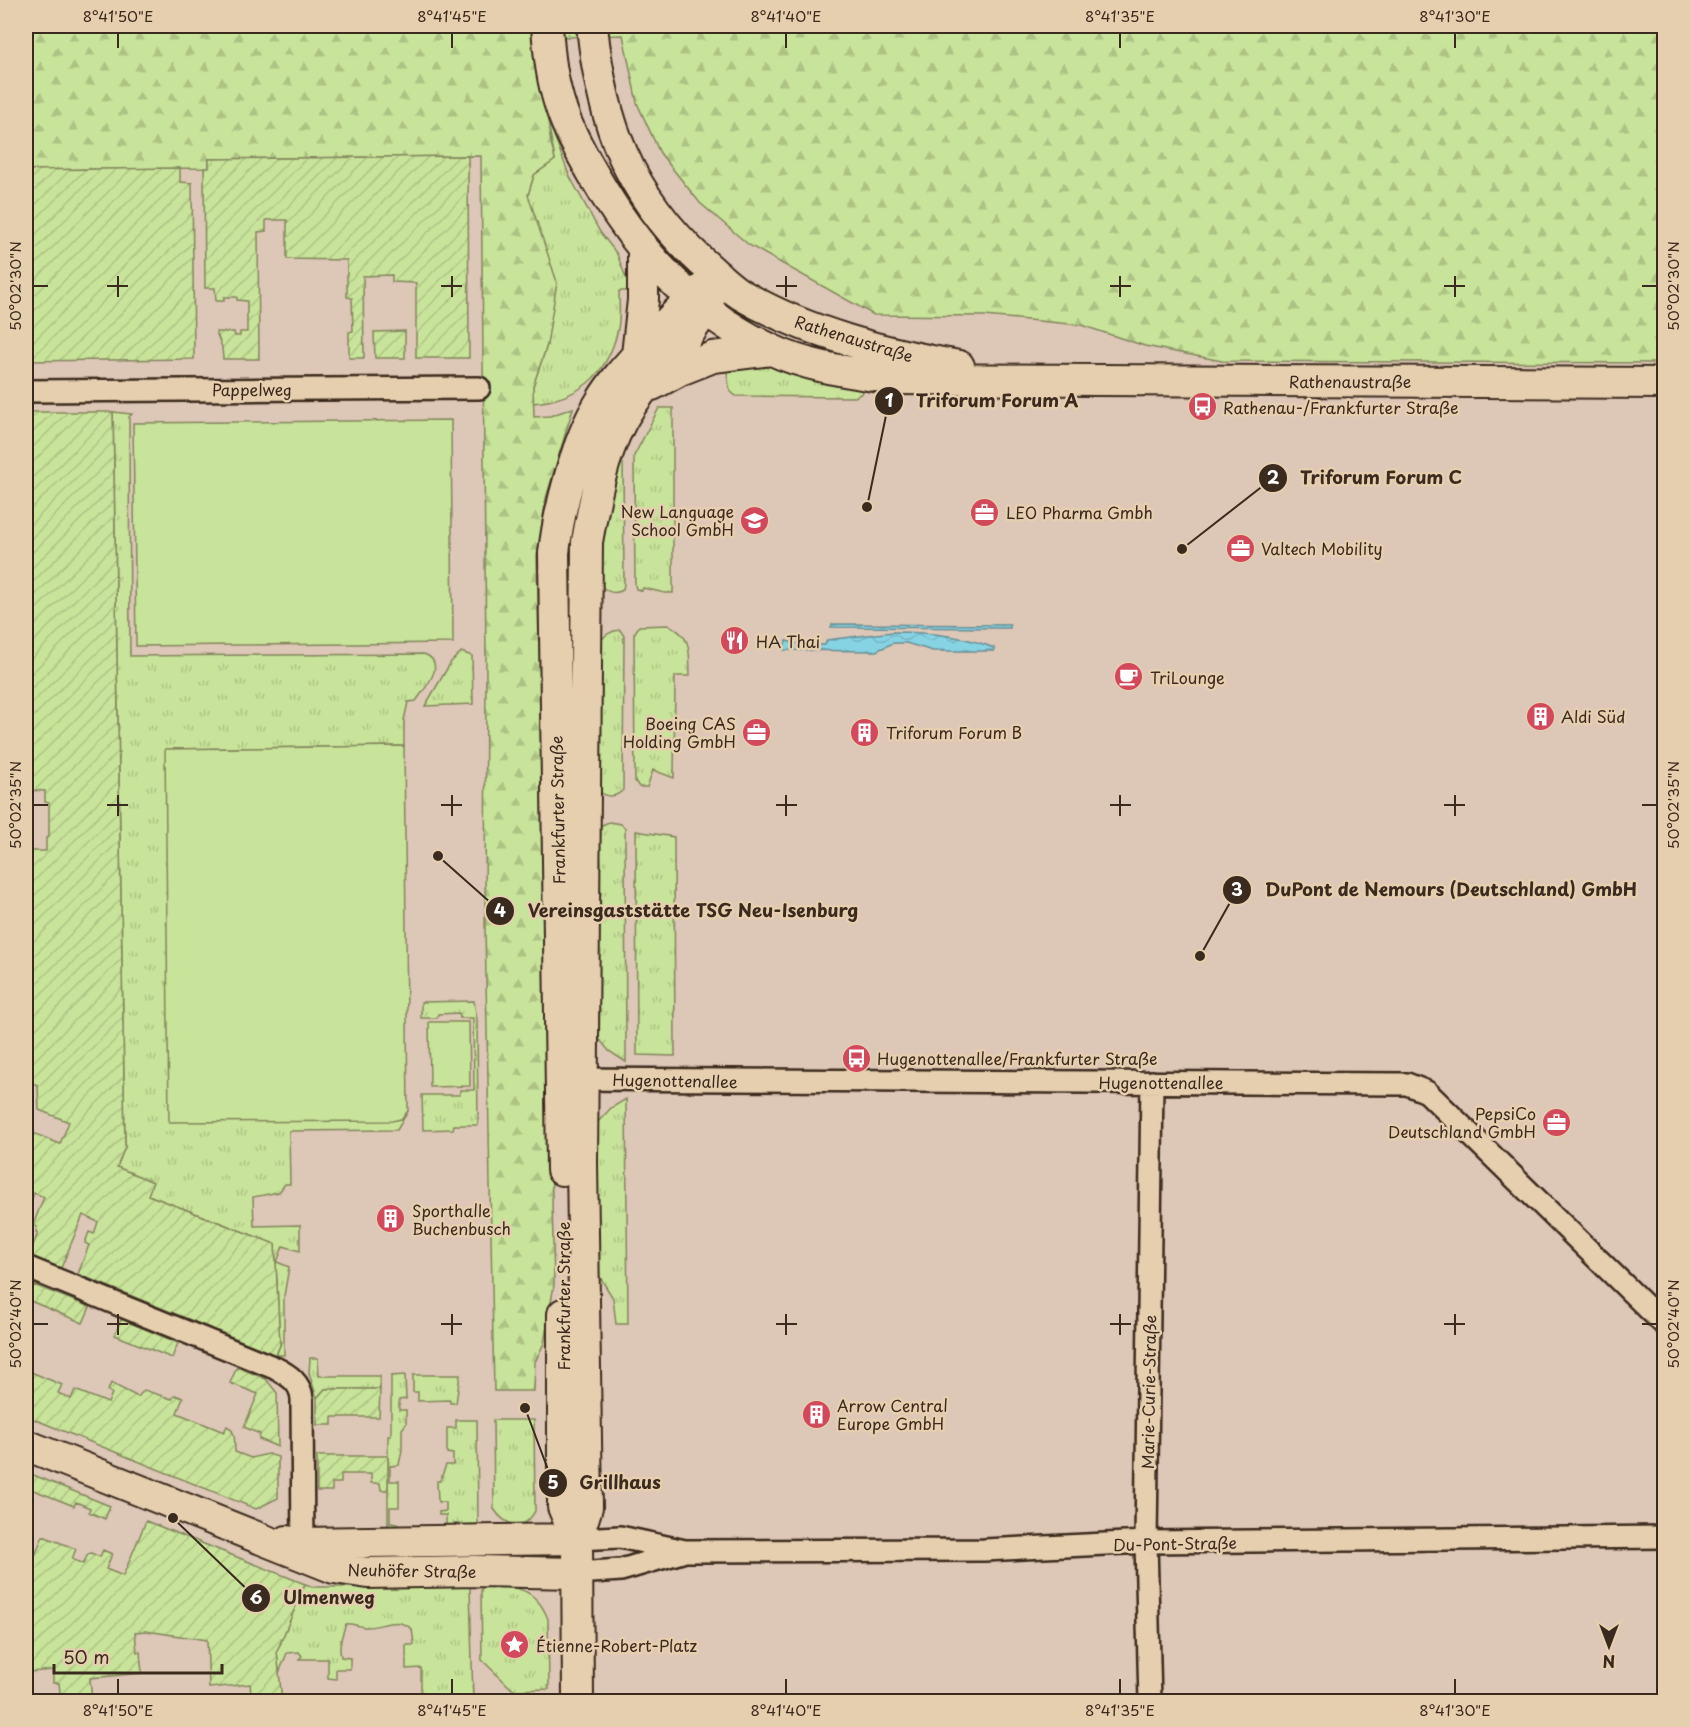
<svg xmlns="http://www.w3.org/2000/svg" width="1690" height="1727" viewBox="0 0 1690 1727" font-family="'Playpen Sans',sans-serif">
  <style>
    .grass { fill: url(#grass-tufts); stroke: #82865c; stroke-width: 1.5 }
    .forest { fill: url(#forest-firs); stroke: #82865c; stroke-width: 1.5 }
    .garden { fill: url(#garden-furrows); stroke: #82865c; stroke-width: 1.5 }
    .pitch { fill: #c8e39a; stroke: #82865c; stroke-width: 1.5 }
    .water { fill: url(#water-waves); stroke: #688f95; stroke-width: 1.5 }
    .lines { fill: none; stroke-linecap: round; stroke-linejoin: round }
    .street-casing { stroke: #3b2a1e; stroke-width: 26 }
    .secondary-casing { stroke: #3b2a1e; stroke-width: 34 }
    .street { stroke: #e5cfae; stroke-width: 21 }
    .secondary { stroke: #e5cfae; stroke-width: 30 }
    .ticks { fill: none; stroke: #3b2a1e; stroke-width: 2 }
    .labels { text-anchor: middle; dominant-baseline: central; stroke-width: 5; stroke-linejoin: round; paint-order: stroke }
    .street-label { font-size: 16px; fill: #3b2a1e; stroke: #e5cfae }
    .poi-label { font-size: 16px; fill: #3b2a1e; stroke: #e5cfae; text-anchor: start }
    .leader { fill: none; stroke: #3b2a1e; stroke-width: 2 }
    .callout-dot { fill: #3b2a1e; stroke: #e5cfae; stroke-width: 2 }
    .mark-label { font-size: 18px; text-anchor: middle; font-weight: bold; fill: #fff }
    .callout-label { font-size: 18px; text-anchor: middle; font-weight: bold; fill: #3b2a1e; stroke: #e5cfae; stroke-width: 5; stroke-linejoin: round; paint-order: stroke }
    .neatline { fill: none; stroke: #3b2a1e; stroke-width: 2 }
    .ticks-label { font-size: 15px; text-anchor: middle; fill: #3b2a1e }
  </style>
  <defs>
    <pattern id="grass-tufts" width="24" height="20" patternUnits="userSpaceOnUse" patternTransform="scale(1.5)"><rect width="24" height="20" fill="#c8e39a"/><path d="M3 7l-1-3M5 7V3M7 7l1-3M15 17l-1-3M17 17v-4M19 17l1-3" fill="none" stroke="#adc384"/></pattern>
    <pattern id="forest-firs" width="22" height="20" patternUnits="userSpaceOnUse" patternTransform="scale(1.5)"><rect width="22" height="20" fill="#c8e39a"/><path d="M5 1l3.5 6h-7zM16 11l3.5 6h-7z" fill="#adc384"/></pattern>
    <pattern id="garden-furrows" width="10" height="10" patternUnits="userSpaceOnUse" patternTransform="scale(1.5)"><rect width="10" height="10" fill="#c8e39a"/><path d="M-1 1l2-2M0 10L10 0M9 11l2-2" fill="none" stroke="#adc384"/></pattern>
    <pattern id="water-waves" width="16" height="10" patternUnits="userSpaceOnUse" patternTransform="scale(1.5)"><rect width="16" height="10" fill="#86d3e4"/><path d="M0 5q4-4 8 0t8 0" fill="none" stroke="#75b5c3"/></pattern>
  </defs>
  <rect width="100%" height="100%" fill="#ddc7b6"/>
  <filter id="ink" filterUnits="userSpaceOnUse"><feTurbulence type="fractalNoise" baseFrequency=".0167" numOctaves="2"/><feDisplacementMap in="SourceGraphic" scale="12" xChannelSelector="R" yChannelSelector="G"/><feConvolveMatrix kernelMatrix="1 2 1 2 8 2 1 2 1" color-interpolation-filters="sRGB"/></filter>
  <g filter="url(#ink)">
    <path class="grass" d="M547,117L569,175L600,232L617,254L631,291H619C619,304 621,320 617,333C606,377 578,399 533,403V386L547,345L528,195L534,175L555,160Z
      M748,364L776,365L862,387V393L855,397L736,396L730,391L726,366Z
      M659,408H673V593H665L643,588L642,591L636,589L635,585L634,456Z
      M113,412L132,414L129,417L130,656L424,654C448,663 425,688 416,701L408,702L404,720V746L166,749L401,1119L408,1111L397,1130L289,1131L290,1184H285L279,1192L253,1197L254,1226L300,1225V1251L283,1246L277,1262L289,1267L284,1296V1355H276L280,1345L275,1244L148,1195L152,1182L116,1167L125,1147Z
      M619,462L623,463L624,583L623,590C614,595 608,592 601,586L597,539Z
      M668,625C693,636 689,653 690,676H675L674,778L653,770L647,787H639L635,781L634,634L639,626Z
      M620,630L624,636L623,790C614,799 606,797 597,790L599,643C605,635 610,631 620,630Z
      M461,652L472,656L473,704L425,706L451,662Z
      M609,822L621,824L625,828V834L626,1062L609,1051L596,1035V830L602,825Z
      M636,831L674,837L675,1056L637,1055Z
      M474,1001L477,1020L478,1125H454L453,1129L423,1130L422,1095H460V1090H474L473,1018H460L459,1013L438,1014L437,1018H421V1002Z
      M626,1099L628,1324H616L613,1298L598,1274L596,1124L611,1108Z
      M310,1358H318L319,1376H380V1389H325L317,1398L309,1373Z
      M405,1375L406,1399L399,1400V1410H406V1424L402,1429V1450L399,1465L390,1466V1481H399V1507H390V1523L399,1524V1526H388V1436H391V1376Z
      M413,1375H460L456,1403H450V1400L418,1401V1392H413Z
      M456,1420H477L478,1525L446,1526V1515H439V1512L446,1511V1502H438L437,1481H440L446,1465H453V1454L447,1453V1428H456Z
      M493,1420H534L535,1511C524,1532 505,1526 494,1509Z
      M305,1584L314,1587H470L473,1701H385V1696H406L407,1693H421V1668L406,1669V1645H414V1644L412,1629C394,1615 383,1628 365,1627C358,1626 352,1623 346,1624C342,1635 338,1646 341,1657L350,1658V1669H336V1679L328,1678V1659H299L302,1656L299,1652L287,1653L279,1673L277,1651Z
      M483,1586C513,1585 536,1587 548,1619L549,1689L513,1690L482,1660L481,1590Z"/>
    <path class="forest" d="M26,26H1664V363L1222,361L1145,346L1081,325L984,316L874,315L749,245L700,203L660,153L637,103L623,35L539,38L550,138L555,160L534,175L528,195L557,282L547,345L533,386L534,417L550,416L573,408L546,498L537,556L554,1285L544,1343L535,1362L534,1391H494L485,927L486,658L481,156L209,159V168L26,170Z"/>
    <path class="garden" d="M468,156L469,358H416V283L392,282V275L363,276L364,358H349V332L353,331L352,298L347,297V260L287,259V220H266V231L258,232L259,359H223L222,347L216,332H234L235,336H240V332H247V301L237,300V297H224V301H216L215,288H205L204,168H209V159Z
      M180,168V182L192,183L194,359L26,361V170Z
      M405,331V358H375L374,332Z
      M26,412H113L125,1147L117,1167L153,1182L148,1195L275,1244L280,1345L276,1355L78,1274L89,1245L85,1243L89,1232L94,1234L98,1222L83,1215L61,1268L29,1255L38,1233L36,1232L37,1227L33,1225L44,1197L34,1193L26,1216V1130L60,1144L69,1122L39,1110L38,1085L26,1081V851H46V838L49,837V803L45,802V791L26,790Z
      M34,1285L90,1307L83,1323L28,1300Z
      M121,1319L178,1343L172,1358L115,1335Z
      M237,1367L266,1379L277,1393L278,1447L259,1439L260,1434L244,1427L258,1394L230,1383Z
      M31,1372L62,1385L58,1393L71,1399L75,1390L108,1403L112,1393L108,1391L111,1383L138,1397L144,1390L172,1399L175,1395L183,1398L177,1413L224,1432L227,1426C237,1432 234,1442 235,1452L251,1458L268,1454L278,1457V1498L256,1509L26,1416V1385Z
      M325,1389H380L379,1417H332V1425H317V1398Z
      M317,1456H388V1490H381L380,1483H371V1474H341V1483H332V1491H317Z
      M26,1472L110,1506L105,1519L89,1512L90,1508L76,1502L74,1506L26,1487Z
      M146,1521L305,1584L277,1651L282,1701H252L250,1684L209,1688L207,1640L146,1631L135,1632L137,1652H140L142,1673L90,1678L92,1701H61L59,1683H53V1670L30,1672L28,1657H26V1557L33,1560L43,1536L76,1549L72,1559L83,1564L88,1554L91,1553L100,1557L103,1550L112,1554L106,1569L123,1576Z"/>
    <path class="pitch" d="M451,420L453,643L136,646L133,423Z
      M404,746L408,1111L401,1119L392,1121L169,1122L165,749Z
      M429,1022H469L470,1086L430,1087Z"/>
    <path class="water" d="M832,624L1010,625V628L831,627Z
      M893,632C928,632 962,635 994,648V651H933L906,643H893L876,651L783,650L786,641L803,645H825L827,640Z"/>
    <g class="lines">
      <defs>
        <path id="street" d="M26,391L479,388
          M571,1079L1407,1084L1427,1092L1664,1324
          M26,1267L275,1368C289,1375 301,1383 302,1399L303,1556
          M577,1539L620,1537L685,1551L984,1550L1146,1542L1664,1537
          M577,1573L621,1570L682,1552
          M1150,1702L1146,1542L1152,1082"/>
        <path id="secondary" d="M547,26C549,55 552,83 562,111C569,132 581,153 592,172C635,249 689,310 770,349C806,367 855,373 894,379L1664,383
          M592,26C602,123 628,194 702,262C714,272 726,285 740,294C806,333 885,353 959,366
          M637,355L643,300V250
          M652,385L680,370L713,357L772,350
          M562,1170L554,553C559,508 577,439 601,401C614,379 633,360 650,341C670,319 689,299 712,281
          M563,1314V1507L577,1539
          M26,1445L334,1568L368,1573L475,1571L577,1573
          M287,1541L302,1543L577,1539
          M578,1702L577,1539L587,1507L582,1163L587,542C594,502 602,458 621,422C643,381 682,351 704,310C710,300 713,287 718,276"/>
      </defs>
      <use href="#street" class="street-casing"/>
      <use href="#secondary" class="secondary-casing"/>
      <use href="#street" class="street"/>
      <use href="#secondary" class="secondary"/>
    </g>
  </g>
  <path class="ticks" d="M118,33V48M452,33V48M786,33V48M1120,33V48M1455,33V48M118,276V297M452,276V297M786,276V297M1120,276V297M1455,276V297M33,286H48M107,286H128M441,286H462M776,286H797M1110,286H1131M1444,286H1465M1642,286H1657M118,795V816M452,795V816M786,795V816M1120,795V816M1455,795V816M33,805H48M107,805H128M441,805H462M776,805H797M1110,805H1131M1444,805H1465M1642,805H1657M118,1314V1335M452,1314V1335M786,1314V1335M1120,1314V1335M1455,1314V1335M33,1324H48M107,1324H128M441,1324H462M776,1324H797M1110,1324H1131M1444,1324H1465M1642,1324H1657M118,1679V1694M452,1679V1694M786,1679V1694M1120,1679V1694M1455,1679V1694"/>
  <defs>
    <symbol id="bus-disc" viewBox="-11 -11 22 22"><circle r="9.5" fill="#d1495b" stroke="#e5cfae"/><path d="M-5-6H5V4H4V6H2V4H-2V6H-4V4H-5ZM-3.5-4V0h7V-4ZM-3.5 1.2v1.5H-2V1.2ZM2 1.2v1.5H3.5V1.2Z" fill="#fff"/></symbol>
    <symbol id="office-disc" viewBox="-11 -11 22 22"><circle r="9.5" fill="#d1495b" stroke="#e5cfae"/><path d="M-6-3h4V-5.5h4V-3h4V5H-6ZM-1-4.5V-3h2v-1.5ZM-6 0V1H6V0Z" fill="#fff"/></symbol>
    <symbol id="university-disc" viewBox="-11 -11 22 22"><circle r="9.5" fill="#d1495b" stroke="#e5cfae"/><path d="M0-5L7-2L0 1L-7-2ZM-4 1L0 2.5L4 1V4Q0 6-4 4Z" fill="#fff"/></symbol>
    <symbol id="restaurant-disc" viewBox="-11 -11 22 22"><circle r="9.5" fill="#d1495b" stroke="#e5cfae"/><path d="M-5-6h1v4h1v-4h1v4h1v-4h1v5L-1.5 .5V6h-2V.5L-5-1ZM5-6V6H3V1.5H1.5Q1.5-4 5-6Z" fill="#fff"/></symbol>
    <symbol id="cafe-disc" viewBox="-11 -11 22 22"><circle r="9.5" fill="#d1495b" stroke="#e5cfae"/><path d="M-5.5-4.5H6V0H3Q3 3.5 0 3.5H-2.5Q-5.5 3.5-5.5 0ZM3-3.2v2h1.7v-2ZM-6 4.5H4V6H-6Z" fill="#fff"/></symbol>
    <symbol id="building-disc" viewBox="-11 -11 22 22"><circle r="9.5" fill="#d1495b" stroke="#e5cfae"/><path d="M-4-6H4V6H1V3H-1V6H-4ZM-2.5-4.3h1.7v1.8h-1.7ZM.8-4.3h1.7v1.8H.8ZM-2.5-1h1.7V.8h-1.7ZM.8-1h1.7V.8H.8Z" fill="#fff"/></symbol>
    <symbol id="sight-disc" viewBox="-11 -11 22 22"><circle r="9.5" fill="#d1495b" stroke="#e5cfae"/><path d="M0-6L1.8-2.2L6-1.7L2.9 1.2L3.7 5.4L0 3.3L-3.7 5.4L-2.9 1.2L-6-1.7L-1.8-2.2Z" fill="#fff"/></symbol>
  </defs>
  <g fill-rule="evenodd">
    <use href="#bus-disc" x="1186" y="390" width="33" height="33"/>
    <use href="#office-disc" x="968" y="496" width="33" height="33"/>
    <use href="#university-disc" x="738" y="504" width="33" height="33"/>
    <use href="#office-disc" x="1224" y="532" width="33" height="33"/>
    <use href="#restaurant-disc" x="718" y="624" width="33" height="33"/>
    <use href="#cafe-disc" x="1112" y="660" width="33" height="33"/>
    <use href="#building-disc" x="1524" y="700" width="33" height="33"/>
    <use href="#office-disc" x="740" y="716" width="33" height="33"/>
    <use href="#building-disc" x="848" y="716" width="33" height="33"/>
    <use href="#bus-disc" x="840" y="1042" width="33" height="33"/>
    <use href="#office-disc" x="1540" y="1106" width="33" height="33"/>
    <use href="#building-disc" x="374" y="1202" width="33" height="33"/>
    <use href="#building-disc" x="800" y="1398" width="33" height="33"/>
    <use href="#sight-disc" x="498" y="1628" width="33" height="33"/>
  </g>
  <g class="labels">
    <g class="street-label">
      <text transform="translate(854 338) rotate(17)">Rathenaustraße</text>
      <text x="1350" y="381">Rathenaustraße</text>
      <text x="252" y="389">Pappelweg</text>
      <text transform="translate(557 810) rotate(-91)">Frankfurter Straße</text>
      <text transform="translate(675 1080) rotate(1)">Hugenottenallee</text>
      <text x="1161" y="1082">Hugenottenallee</text>
      <text transform="translate(563 1296) rotate(-90)">Frankfurter Straße</text>
      <text transform="translate(1148 1392) rotate(-89)">Marie-Curie-Straße</text>
      <text transform="translate(1175 1543) rotate(-1)">Du-Pont-Straße</text>
      <text transform="translate(412 1570) rotate(1)">Neuhöfer Straße</text>
    </g>
    <g class="poi-label">
      <text x="1223" y="407">Rathenau-/Frankfurter Straße</text>
      <text x="734" y="511" text-anchor="end">New Language<tspan x="734" dy="18">School GmbH</tspan></text>
      <text x="1006" y="512">LEO Pharma Gmbh</text>
      <text x="1261" y="548">Valtech Mobility</text>
      <text x="756" y="641">HA Thai</text>
      <text x="1150" y="677">TriLounge</text>
      <text x="1561" y="716">Aldi Süd</text>
      <text x="736" y="723" text-anchor="end">Boeing CAS<tspan x="736" dy="18">Holding GmbH</tspan></text>
      <text x="886" y="732">Triforum Forum B</text>
      <text x="877" y="1058">Hugenottenallee/Frankfurter Straße</text>
      <text x="1536" y="1113" text-anchor="end">PepsiCo<tspan x="1536" dy="18">Deutschland GmbH</tspan></text>
      <text x="412" y="1210">Sporthalle<tspan x="412" dy="18">Buchenbusch</tspan></text>
      <text x="837" y="1405">Arrow Central<tspan x="837" dy="18">Europe GmbH</tspan></text>
      <text x="536" y="1645">Étienne-Robert-Platz</text>
    </g>
  </g>
  <path class="leader" d="M867 507L889 401M1182 549L1273 478M1200 956L1237 890M438 856L500 911M525 1408L553 1483M173 1518L256 1598"/>
  <g class="callout-dot">
    <circle cx="867" cy="507" r="6"/>
    <circle cx="1182" cy="549" r="6"/>
    <circle cx="1200" cy="956" r="6"/>
    <circle cx="438" cy="856" r="6"/>
    <circle cx="525" cy="1408" r="6"/>
    <circle cx="173" cy="1518" r="6"/>
    <circle cx="889" cy="401" r="15"/>
    <circle cx="1273" cy="478" r="15"/>
    <circle cx="1237" cy="890" r="15"/>
    <circle cx="500" cy="911" r="15"/>
    <circle cx="553" cy="1483" r="15"/>
    <circle cx="256" cy="1598" r="15"/>
  </g>
  <g class="mark-label">
    <text x="889" y="407">1</text>
    <text x="1273" y="484">2</text>
    <text x="1237" y="896">3</text>
    <text x="500" y="917">4</text>
    <text x="553" y="1489">5</text>
    <text x="256" y="1604">6</text>
  </g>
  <g class="callout-label">
    <text x="997" y="407">Triforum Forum A</text>
    <text x="1381" y="484">Triforum Forum C</text>
    <text x="1451" y="896">DuPont de Nemours (Deutschland) GmbH</text>
    <text x="693" y="917">Vereinsgaststätte TSG Neu-Isenburg</text>
    <text x="620" y="1489">Grillhaus</text>
    <text x="329" y="1604">Ulmenweg</text>
  </g>
  <rect width="1690" height="1727" fill="none" stroke="#e5cfae" stroke-width="66"/>
  <g transform="translate(1609 1646) rotate(180)" stroke="#e5cfae" stroke-width="4.5" paint-order="stroke">
  <path d="M0-4.5L10 22L0 15L-10 22Z" fill="#3b2a1e"/>
  <text y="-9" font-size="16" font-weight="bold" text-anchor="middle" fill="#3b2a1e">N</text>
  </g>
  <path d="M54 1664v9h168v-9" fill="none" stroke="#3b2a1e" stroke-width="3"/>
  <text x="63" y="1664" font-size="18" fill="#3b2a1e" stroke="#e5cfae" stroke-width="4.5" paint-order="stroke">50 m</text>
  <rect x="33" y="33" width="1624" height="1661" class="neatline"/>
  <g class="ticks-label">
    <text x="118" y="22">8°41'50"E</text>
    <text x="452" y="22">8°41'45"E</text>
    <text x="786" y="22">8°41'40"E</text>
    <text x="1120" y="22">8°41'35"E</text>
    <text x="1455" y="22">8°41'30"E</text>
    <text transform="translate(1674 286) rotate(-90)" y="5">50°02'30"N</text>
    <text transform="translate(16 286) rotate(-90)" y="5">50°02'30"N</text>
    <text transform="translate(1674 805) rotate(-90)" y="5">50°02'35"N</text>
    <text transform="translate(16 805) rotate(-90)" y="5">50°02'35"N</text>
    <text transform="translate(1674 1324) rotate(-90)" y="5">50°02'40"N</text>
    <text transform="translate(16 1324) rotate(-90)" y="5">50°02'40"N</text>
    <text x="118" y="1716">8°41'50"E</text>
    <text x="452" y="1716">8°41'45"E</text>
    <text x="786" y="1716">8°41'40"E</text>
    <text x="1120" y="1716">8°41'35"E</text>
    <text x="1455" y="1716">8°41'30"E</text>
  </g>
</svg>
